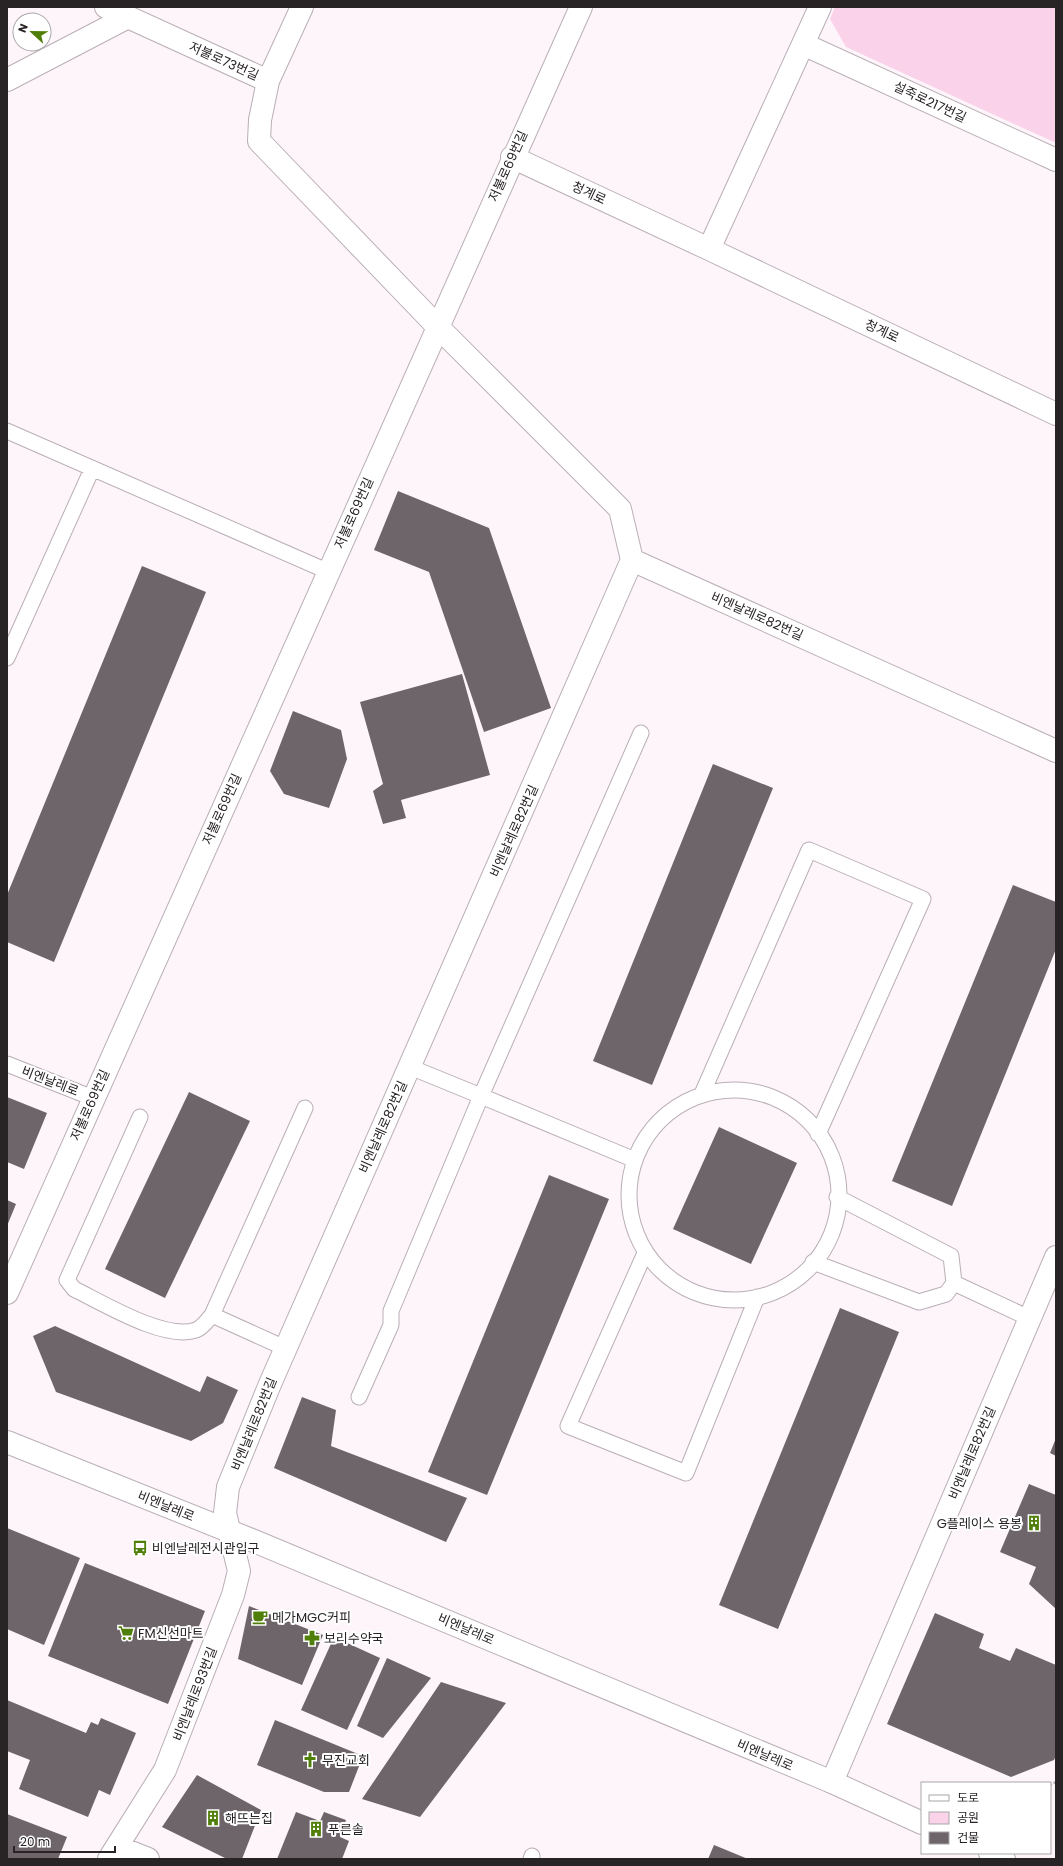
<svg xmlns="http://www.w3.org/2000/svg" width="1063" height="1866" viewBox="0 0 1063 1866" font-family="Poppins,'Noto Sans KR',sans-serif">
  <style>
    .green { fill: #fad2ea }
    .building { fill: #6e656b }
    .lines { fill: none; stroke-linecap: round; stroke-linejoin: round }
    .service-casing { stroke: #b9aeb5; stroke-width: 17 }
    .minor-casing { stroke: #b9aeb5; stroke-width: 24 }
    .tertiary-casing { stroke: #b9aeb5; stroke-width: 24 }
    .path { stroke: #aea7ac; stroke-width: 2.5; stroke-dasharray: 2 2; stroke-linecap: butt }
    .service { stroke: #fff; stroke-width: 15 }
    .minor { stroke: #fff; stroke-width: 22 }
    .tertiary { stroke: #fff; stroke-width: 22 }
    .labels { text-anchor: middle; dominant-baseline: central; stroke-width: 4; stroke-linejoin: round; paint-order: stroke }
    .street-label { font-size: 13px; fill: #282426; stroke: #fff }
    .poi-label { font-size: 13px; fill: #282426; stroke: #fff; text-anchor: start }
  </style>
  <rect width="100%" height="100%" fill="#fef5fb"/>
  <path class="green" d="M835,7H1056V143L846,47L830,19Z"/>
  <path class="building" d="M398,491L489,528L551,708L484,732L429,572L374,550Z
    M142,566L206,592L54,962L7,942V895Z
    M462,674L490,775L401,800L406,818L383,824L373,791L383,784L360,702Z
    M293,711L341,730L347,759L329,808L284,794L270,771Z
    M713,764L773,788L652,1085L593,1061Z
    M1013,885L1056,902V949L952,1206L892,1181Z
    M189,1092L250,1121L165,1298L105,1269Z
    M7,1097L47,1113L24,1169L7,1162Z
    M719,1127L797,1163L751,1264L673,1229Z
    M549,1175L609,1199L487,1495L428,1472Z
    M7,1200L16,1204L7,1226Z
    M840,1308L899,1332L778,1629L719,1605Z
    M55,1326L200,1392L207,1376L238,1390L223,1423L191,1441L56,1392L33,1336Z
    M302,1397L336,1410L331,1446L467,1498L446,1542L274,1468Z
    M1056,1438V1456L1050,1453Z
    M1029,1484L1056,1495V1609L1029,1584L1036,1567L1000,1552Z
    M7,1528L80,1558L44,1645L7,1629Z
    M85,1563L205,1611L168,1704L48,1656Z
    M249,1606L323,1635L302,1685L238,1659Z
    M935,1613L984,1634L979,1648L1010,1661L1016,1648L1056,1665V1756L1054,1760L1011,1777L887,1724Z
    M334,1637L380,1658L347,1730L301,1710Z
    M387,1658L431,1678L383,1738L357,1726Z
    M441,1682L506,1703L420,1817L362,1799Z
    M7,1700L86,1733L91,1722L98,1725L101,1718L136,1733L110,1795L99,1790L88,1817L19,1789L30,1760L7,1751Z
    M275,1720L363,1756L349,1792H324L257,1765Z
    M197,1775L261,1810L242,1859H227L162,1827Z
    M296,1812L320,1821L324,1812L346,1820L340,1837L349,1841L342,1859H277Z
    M7,1814L67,1837L58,1859H7Z
    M714,1845L748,1859H708Z"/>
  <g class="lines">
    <defs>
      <path id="service" d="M7,431L327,571
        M7,658L92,469
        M7,1064L93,1098
        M629 1195a105 105 0 1 1 210 0a105 105 0 1 1-210 0Z
        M702,1094L809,850L923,899L818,1134
        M140,1117L67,1280L74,1289C103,1303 165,1341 196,1330C202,1328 208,1320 212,1315L285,1348
        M635,1160L481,1096L641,733
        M645,1253L568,1426L686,1473L757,1297
        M813,1262L919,1302L946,1294L954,1283L951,1256L837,1197
        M954,1283L1029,1318
        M212,1315L305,1108
        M359,1397L391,1325V1311L481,1096L410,1067
        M531,1859L532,1856"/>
      <path id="minor" d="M106,7L268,81
        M302,7L268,81L260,120L259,141L437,326L620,509L632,560
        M803,44L1056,160
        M7,80L128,17
        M512,157L709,249L1056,414
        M709,249L820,7
        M7,1293L581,7
        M832,1782L1056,1257
        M118,1847L148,1859
        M109,1859L165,1770L233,1595L239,1571L225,1513L228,1487L270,1384L632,560L1056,751"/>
      <path id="tertiary" d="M7,1442L254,1541L832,1782L922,1823
        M990,1853L1004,1859"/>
    </defs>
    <use href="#service" class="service-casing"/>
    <use href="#minor" class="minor-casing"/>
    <use href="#tertiary" class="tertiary-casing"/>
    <path class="path" d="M1050,1785L1056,1782"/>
    <use href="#service" class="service"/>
    <use href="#minor" class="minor"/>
    <use href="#tertiary" class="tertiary"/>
  </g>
  <defs>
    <symbol id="building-bare" viewBox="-9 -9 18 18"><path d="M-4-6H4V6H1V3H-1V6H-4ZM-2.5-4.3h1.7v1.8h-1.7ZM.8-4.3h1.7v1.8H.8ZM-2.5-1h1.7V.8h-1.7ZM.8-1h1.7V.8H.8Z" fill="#507f09" stroke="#fff" stroke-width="2.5" paint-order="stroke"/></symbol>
    <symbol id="bus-bare" viewBox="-9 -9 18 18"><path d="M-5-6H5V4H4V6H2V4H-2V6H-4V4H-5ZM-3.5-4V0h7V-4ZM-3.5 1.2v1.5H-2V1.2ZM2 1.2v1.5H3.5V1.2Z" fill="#507f09" stroke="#fff" stroke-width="2.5" paint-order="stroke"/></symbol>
    <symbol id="cafe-bare" viewBox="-9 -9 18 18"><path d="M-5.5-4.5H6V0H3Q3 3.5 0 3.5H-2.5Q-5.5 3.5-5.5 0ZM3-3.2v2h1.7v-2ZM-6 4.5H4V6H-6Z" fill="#507f09" stroke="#fff" stroke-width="2.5" paint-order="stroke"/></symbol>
    <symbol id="supermarket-bare" viewBox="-9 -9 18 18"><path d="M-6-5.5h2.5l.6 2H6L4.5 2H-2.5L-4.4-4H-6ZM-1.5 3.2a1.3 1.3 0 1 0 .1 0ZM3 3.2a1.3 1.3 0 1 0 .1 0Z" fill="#507f09" stroke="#fff" stroke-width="2.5" paint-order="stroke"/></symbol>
    <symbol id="pharmacy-bare" viewBox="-9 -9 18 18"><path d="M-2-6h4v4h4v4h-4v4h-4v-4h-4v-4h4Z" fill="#507f09" stroke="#fff" stroke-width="2.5" paint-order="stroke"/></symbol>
    <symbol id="church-bare" viewBox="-9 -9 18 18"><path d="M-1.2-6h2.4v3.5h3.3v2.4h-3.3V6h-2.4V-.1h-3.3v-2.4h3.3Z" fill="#507f09" stroke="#fff" stroke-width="2.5" paint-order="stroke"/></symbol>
  </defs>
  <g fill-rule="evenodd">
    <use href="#building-bare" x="1023" y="1512" width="22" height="22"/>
    <use href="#bus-bare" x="129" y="1537" width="22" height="22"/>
    <use href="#cafe-bare" x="249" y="1606" width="22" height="22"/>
    <use href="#supermarket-bare" x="115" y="1622" width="22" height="22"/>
    <use href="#pharmacy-bare" x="301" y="1627" width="22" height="22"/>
    <use href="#church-bare" x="299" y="1749" width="22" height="22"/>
    <use href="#building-bare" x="202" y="1807" width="22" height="22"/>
    <use href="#building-bare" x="305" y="1818" width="22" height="22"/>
  </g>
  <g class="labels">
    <g class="street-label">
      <text transform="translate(224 61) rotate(24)">저불로73번길</text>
      <text transform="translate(930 102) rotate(25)">설죽로217번길</text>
      <text transform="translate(508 166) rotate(-66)">저불로69번길</text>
      <text transform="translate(589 193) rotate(25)">청계로</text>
      <text transform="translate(882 331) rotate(25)">청계로</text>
      <text transform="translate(354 513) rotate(-66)">저불로69번길</text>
      <text transform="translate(757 616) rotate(24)">비엔날레로82번길</text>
      <text transform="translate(222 809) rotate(-66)">저불로69번길</text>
      <text transform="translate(514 831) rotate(-66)">비엔날레로82번길</text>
      <text transform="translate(50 1081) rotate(21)">비엔날레로</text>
      <text transform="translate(90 1105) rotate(-66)">저불로69번길</text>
      <text transform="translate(383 1127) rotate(-66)">비엔날레로82번길</text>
      <text transform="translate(254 1424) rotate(-68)">비엔날레로82번길</text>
      <text transform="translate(972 1453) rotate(-67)">비엔날레로82번길</text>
      <text transform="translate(166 1506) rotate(22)">비엔날레로</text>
      <text transform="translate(466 1629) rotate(23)">비엔날레로</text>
      <text transform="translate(195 1694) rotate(-69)">비엔날레로93번길</text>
      <text transform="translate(765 1755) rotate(23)">비엔날레로</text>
    </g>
    <g class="poi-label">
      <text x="1022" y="1523" text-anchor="end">G플레이스 용봉</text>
      <text x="152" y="1548">비엔날레전시관입구</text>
      <text x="272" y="1617">메가MGC커피</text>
      <text x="138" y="1633">FM신선마트</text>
      <text x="324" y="1638">보리수약국</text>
      <text x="322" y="1760">무진교회</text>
      <text x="225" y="1818">해뜨는집</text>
      <text x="328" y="1829">푸른솔</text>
    </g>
  </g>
  <rect width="1063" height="1866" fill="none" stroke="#282426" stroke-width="16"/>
  <rect x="921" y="1782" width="130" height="72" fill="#ffffff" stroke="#a9a7a8"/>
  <rect x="929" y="1795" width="20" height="6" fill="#ffffff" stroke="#a9a7a8"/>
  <text x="957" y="1802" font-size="12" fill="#282426">도로</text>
  <rect x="929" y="1812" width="20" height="12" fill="#fad2ea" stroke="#a9a7a8"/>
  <text x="957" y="1822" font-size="12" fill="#282426">공원</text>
  <rect x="929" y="1832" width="20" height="12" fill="#6e656b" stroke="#a9a7a8"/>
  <text x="957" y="1842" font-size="12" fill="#282426">건물</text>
  <g transform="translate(32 32) rotate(292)"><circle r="19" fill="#ffffff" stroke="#a9a7a8"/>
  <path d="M0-3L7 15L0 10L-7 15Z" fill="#507f09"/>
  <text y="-6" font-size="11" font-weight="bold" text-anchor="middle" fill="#282426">N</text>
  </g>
  <path d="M14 1846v6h101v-6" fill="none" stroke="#282426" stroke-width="2"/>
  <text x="20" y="1846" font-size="12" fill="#282426" stroke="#ffffff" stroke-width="3" paint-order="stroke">20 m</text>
</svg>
